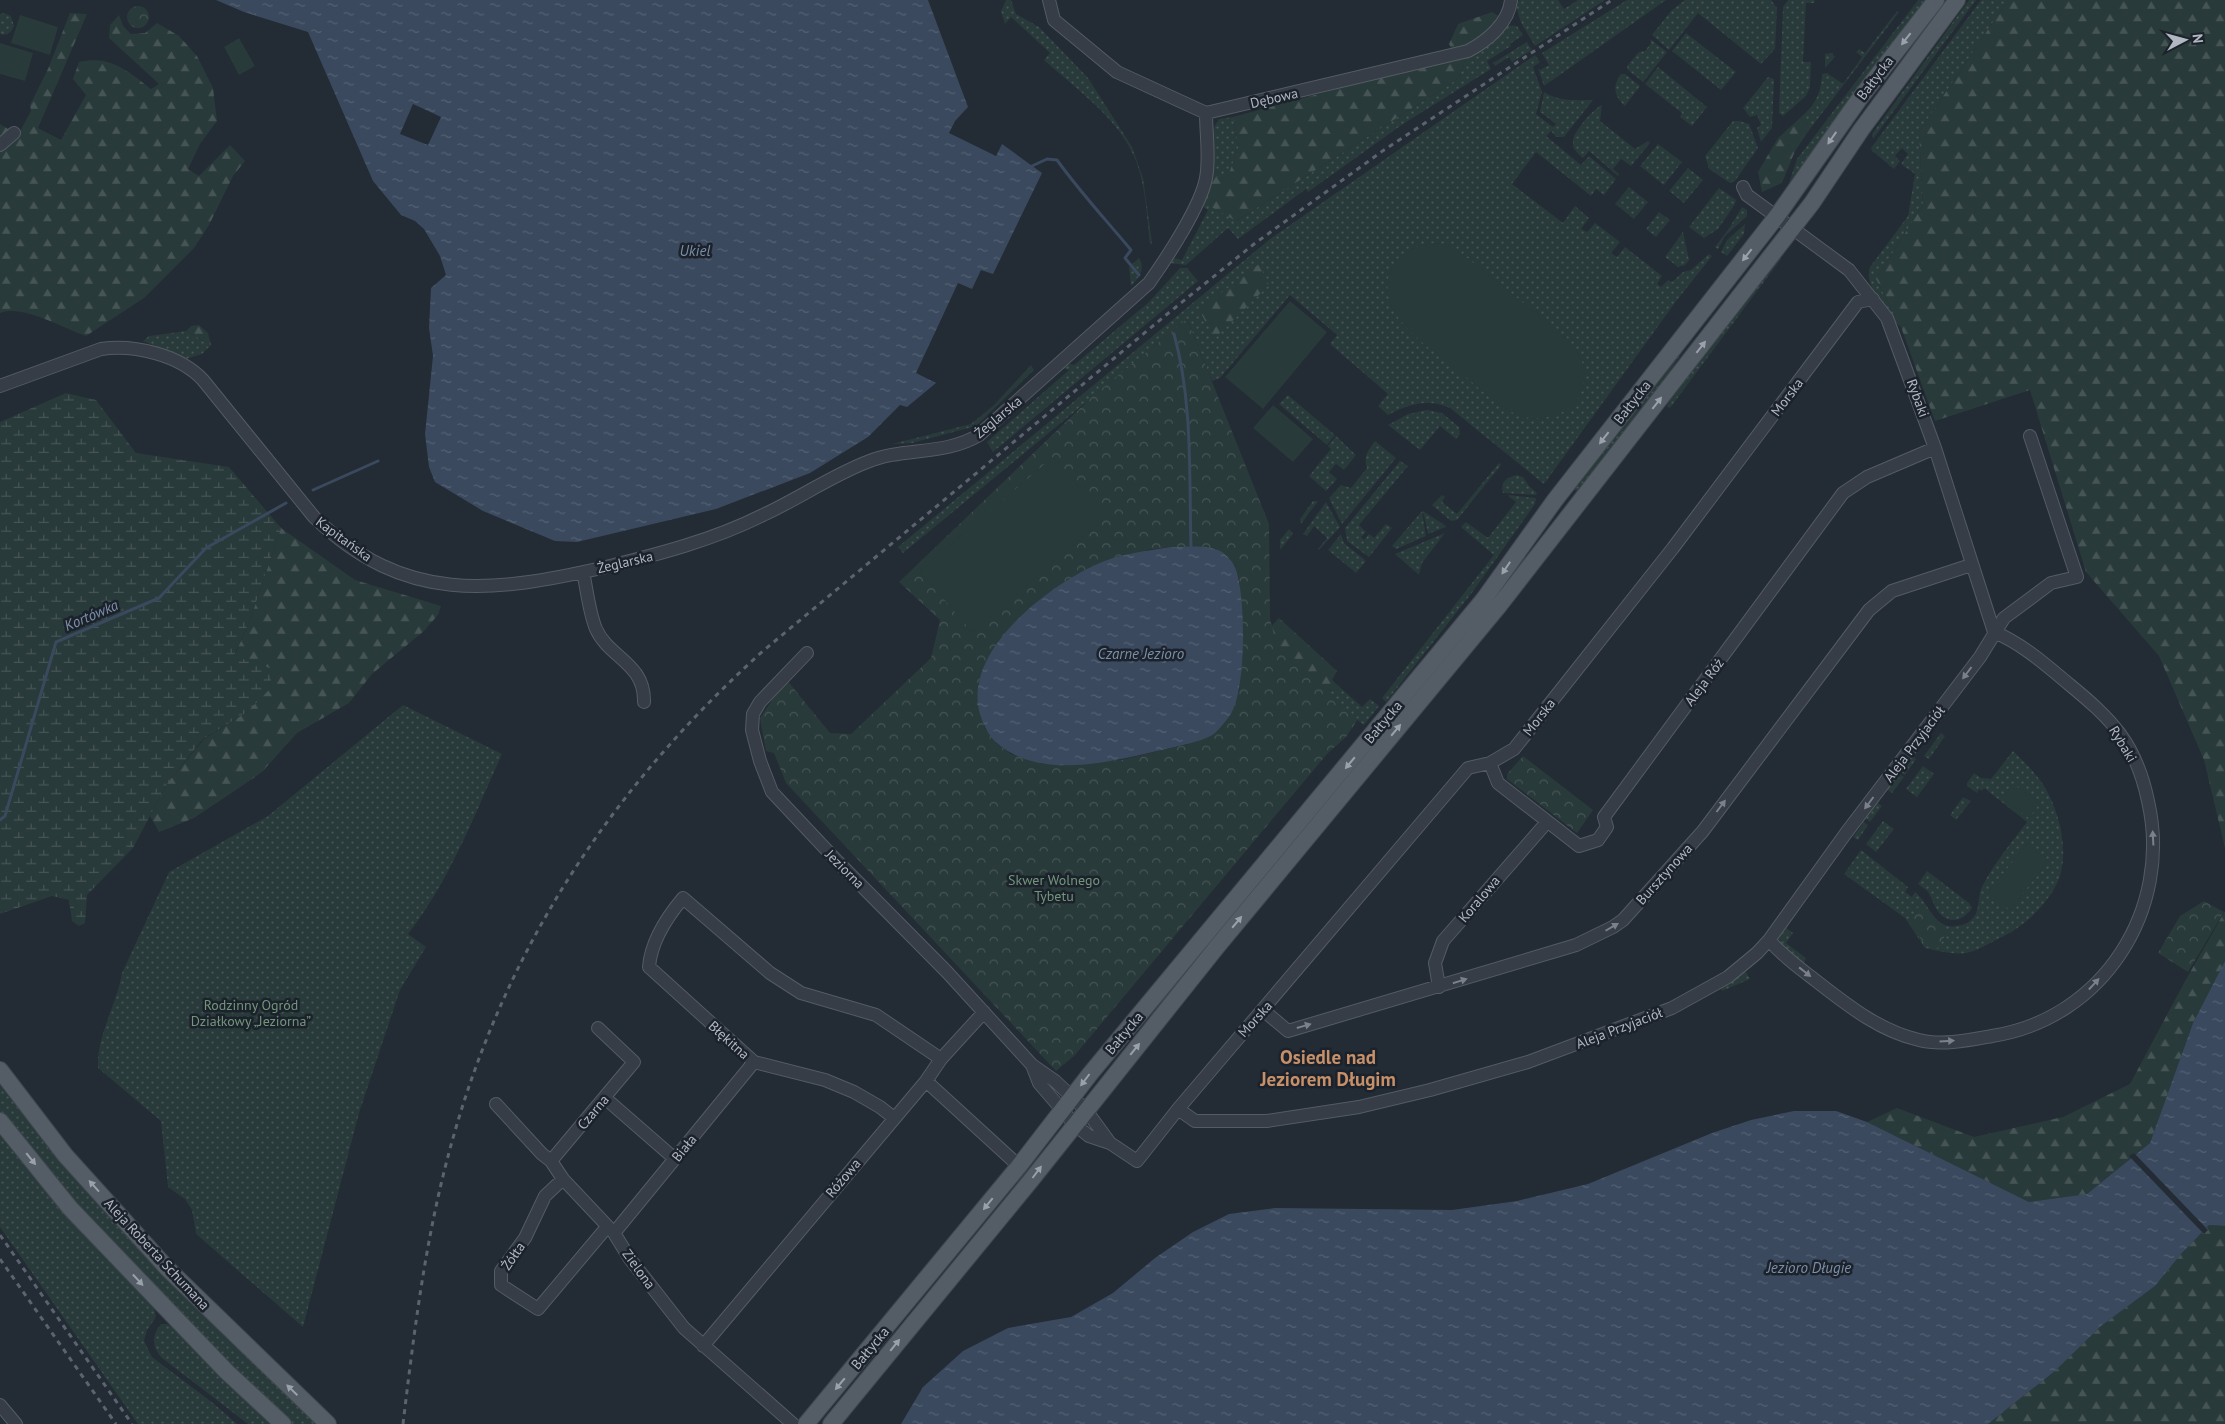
<svg xmlns="http://www.w3.org/2000/svg" width="2225" height="1424" viewBox="0 0 2225 1424" font-family="'PT Sans',sans-serif">
  <style>
    .grass { fill: url(#grass-dots) }
    .forest { fill: url(#forest-firs) }
    .wetland { fill: url(#wetland-marsh) }
    .park { fill: url(#park-crowns); fill-rule: evenodd }
    .pitch { fill: #293a3a }
    .water { fill: url(#water-ripples) }
    .pier { fill: #232b35 }
    .lines { fill: none; stroke-linecap: round; stroke-linejoin: round }
    .stream { stroke: #3a495d; stroke-width: 3 }
    .minor-casing { stroke: #545b64; stroke-width: 14 }
    .major-casing { stroke: #3f464f; stroke-width: 18 }
    .minor { stroke: #363d46; stroke-width: 12 }
    .major { stroke: #545c66; stroke-width: 16 }
    .rail { stroke: #5b636f; stroke-width: 3; stroke-dasharray: 5 5; stroke-linecap: butt }
    .oneway { fill: #9aa1ab }
    .oneway2 { fill: #7a818a }
    .labels { text-anchor: middle; dominant-baseline: central; stroke-width: 5; stroke-linejoin: round; paint-order: stroke }
    .street-label { font-size: 14px; fill: #b1b8c2; stroke: #1c222b }
    .park-label { font-size: 14px; fill: #72967a; stroke: #1c222b }
    .water-label { font-size: 15px; font-style: italic; fill: #7c8fa8; stroke: #1c222b }
    .district-label { font-size: 19px; font-weight: bold; fill: #c69069; stroke: #1c222b }
  </style>
  <defs>
    <pattern id="grass-dots" width="8" height="8" patternUnits="userSpaceOnUse" patternTransform="scale(1.25)"><rect width="8" height="8" fill="#293a3a"/><path d="M2 2h.1M6 6h.1" fill="none" stroke="#465455" stroke-width="1.8" stroke-linecap="round"/></pattern>
    <pattern id="forest-firs" width="22" height="20" patternUnits="userSpaceOnUse" patternTransform="scale(1.25)"><rect width="22" height="20" fill="#293a3a"/><path d="M5 1l3.5 6h-7zM16 11l3.5 6h-7z" fill="#465455"/></pattern>
    <pattern id="wetland-marsh" width="20" height="14" patternUnits="userSpaceOnUse" patternTransform="scale(1.25)"><rect width="20" height="14" fill="#293a3a"/><path d="M1 5h8M5 5V1M11 12h8M15 12V8" fill="none" stroke="#465455"/></pattern>
    <pattern id="park-crowns" width="20" height="18" patternUnits="userSpaceOnUse" patternTransform="scale(1.25)"><rect width="20" height="18" fill="#293a3a"/><path d="M2 6a3 3 0 1 1 6 0M12 15a3 3 0 1 1 6 0" fill="none" stroke="#465455"/></pattern>
    <pattern id="water-ripples" width="26" height="14" patternUnits="userSpaceOnUse" patternTransform="scale(1.25)"><rect width="26" height="14" fill="#3a495d"/><path d="M2 4q2-2 4 0t4 0M15 11q2-2 4 0t4 0" fill="none" stroke="#546173"/></pattern>
  </defs>
  <rect width="100%" height="100%" fill="#232b35"/>
  <path class="grass" d="M1006,0H1011L1016,14L1039,27L1088,78L1132,147L1143,178L1152,243L1150,245C1147,218 1146,187 1136,161C1121,120 1076,89 1044,60L1050,53L1011,17L1005,24L1001,11Z
    M1520,0H1558L1564,9L1578,0H1605L1535,46C1527,32 1516,19 1517,2Z
    M1627,0H1666L1544,86L1538,68L1540,70L1549,65L1542,53Z
    M1685,0H1771L1777,8L1775,49L1761,64L1698,13L1669,50L1652,35L1671,11Z
    M1788,0H1815L1814,3H1806L1803,62H1811L1810,87L1806,96L1783,116L1779,113L1783,7Z
    M1918,0H1928L1788,186L1797,159Z
    M1969,0H1976L1873,139L1872,135L1875,130Z
    M1981,0H2008L1919,132L1923,205L1876,279L1901,327L1896,323C1886,308 1863,285 1870,267L1908,216L1915,174L1901,164L1908,154L1902,148L1895,156L1900,161L1894,169L1872,151L1871,148Z
    M1897,11L1899,12L1810,129L1800,118C1815,105 1821,94 1822,74L1827,73L1843,84L1862,57L1856,52L1859,49L1865,53Z
    M4,13L11,16L14,26C11,33 7,36 0,34V14Z
    M1505,25L1517,26L1523,35L1510,44L1511,46L1487,61L1491,69L1403,124L1308,192L1306,189L1238,239L1228,228L1186,265L1169,263L1174,258L1182,260L1208,210L1202,206L1211,132L1219,119L1233,117L1239,146L1228,177L1236,221L1459,78L1467,54Z
    M1686,33L1736,72L1721,90L1672,51Z
    M1650,39L1667,52L1643,82L1628,70L1627,66L1639,52L1645,51L1651,43Z
    M1527,42L1532,50L1512,62L1509,57L1495,66L1493,63Z
    M1832,53L1835,57L1825,68V54Z
    M1535,55L1540,62L1533,67L1542,92L1536,114L1553,127L1556,124L1540,112L1544,92C1560,102 1576,100 1593,100L1564,137H1556L1551,131L1546,136L1581,165L1589,156L1616,179L1604,195L1596,189L1591,196L1536,152L1512,184L1563,223L1575,206L1589,218L1581,229L1587,232L1595,223L1620,242L1611,253L1617,257L1625,247L1662,276L1657,284L1661,287L1668,280L1672,282L1683,272L1691,270L1709,254L1712,256L1677,300L1544,484L1450,408C1428,398 1408,404 1388,415L1378,406L1388,394L1330,344L1337,335L1290,295L1220,378L1212,381L1187,319L903,553L898,547L1270,239Z
    M1658,67L1707,107L1692,126L1680,117L1682,113L1645,84Z
    M1621,74H1625L1640,86L1625,106C1614,96 1612,86 1621,74Z
    M1768,77L1774,79L1772,128L1761,142L1757,128L1761,125L1757,115L1750,117L1743,108Z
    M1602,105L1600,121L1635,149L1648,141L1650,143L1631,166L1621,159L1613,169L1619,174L1618,176L1589,151L1583,158C1577,153 1572,149 1573,141C1573,132 1594,108 1602,105Z
    M1733,121H1739L1749,124L1758,148L1735,181L1730,183L1709,169L1705,156Z
    M1658,144L1682,162L1664,185L1640,166Z
    M1688,168L1703,180L1684,203L1669,191Z
    M1629,187L1648,202L1634,219L1615,204Z
    M1719,188L1736,200L1735,204L1718,229L1704,238L1689,227Z
    M1742,207L1747,210V216L1725,236L1718,249L1715,247L1730,227Z
    M1659,212L1670,220L1656,237L1646,229Z
    M1745,224L1744,234L1727,256L1721,252L1727,240Z
    M1683,232L1689,260L1685,265L1678,267L1665,257Z
    M1779,256L1781,259L1670,408L1667,406L1673,395Z
    M1139,258C1146,269 1139,278 1131,286L1129,267Z
    M1180,268H1187L1198,281L993,452L987,442L1069,370L1062,368L1067,363L1074,365L1149,302Z
    M186,331L211,345L202,354L186,359L143,341L149,336Z
    M1683,351L1652,400L1579,493L1573,489Z
    M1031,365L1034,370L976,426L912,443L892,444L971,424L994,405Z
    M1288,395L1335,435L1327,445L1279,404Z
    M1427,410L1442,413L1459,427L1460,434L1456,439L1440,426L1420,450L1388,425L1408,414Z
    M1336,436L1356,455L1344,470L1336,464L1329,472L1337,479L1326,491L1309,476L1331,449L1328,446Z
    M1375,441L1396,458L1342,524L1329,498L1341,485L1351,488L1367,468C1363,456 1368,451 1375,441Z
    M1400,461L1408,466L1359,525L1366,532L1361,537L1364,540L1369,534L1374,538L1386,524L1392,528L1369,557L1347,541L1345,528Z
    M1499,463L1501,465L1457,520L1451,521L1432,505L1442,495L1445,497L1442,502L1457,514Z
    M1517,475L1523,477L1529,486L1537,493L1536,495L1503,493C1500,482 1507,477 1517,475Z
    M1509,495L1536,498L1535,504L1471,594L1386,702L1382,698L1494,555L1461,527L1466,522L1488,538L1516,502L1508,496Z
    M1313,501H1318L1301,524L1300,519Z
    M1326,502L1340,527L1319,550L1318,549L1327,538L1314,526L1307,536L1303,534Z
    M1422,511L1426,536L1396,549L1392,546Z
    M1423,511L1446,526V527L1428,534Z
    M1289,529L1293,534L1280,550V540Z
    M1445,533L1422,563L1419,575L1395,554Z
    M1341,534L1344,543L1366,561L1356,573L1328,550Z
    M1342,689L1362,707L1370,699L1379,706L1364,725L1320,692Z
    M403,705L502,754C474,816 450,880 408,934L426,947L400,990L359,1113L303,1327L196,1234L192,1210L185,1199L168,1187L161,1121L98,1068C96,1037 117,1004 122,973L169,872L268,816Z
    M1941,733L1945,736L1929,759L1924,756Z
    M2013,751C2026,764 2041,777 2049,795C2060,817 2067,848 2061,872C2055,897 2027,925 2004,936C1993,941 1981,949 1970,952C1957,956 1938,951 1925,948L1905,918L1844,874L1861,850L1908,887L1905,892L1912,897L1915,892C1927,901 1933,924 1949,926C1956,927 1966,925 1971,920C1982,911 1976,896 1983,885C1994,863 2012,842 2027,822L1984,788L1982,791L1979,789L1977,793L1967,786V783L1974,773L1981,778L1991,779Z
    M1912,756L1916,759L1905,775L1901,772Z
    M1923,766L1934,774L1917,797L1906,789Z
    M1898,773L1904,777L1892,793L1886,789Z
    M1963,797L1971,801L1956,820L1950,815Z
    M1876,802L1882,806L1870,822L1864,817Z
    M1883,821L1894,829L1876,852L1866,844Z
    M1864,822L1868,825L1858,840L1853,837Z
    M1927,871L1969,903L1972,908C1963,922 1947,925 1937,910C1933,904 1932,897 1928,892C1926,889 1921,887 1918,884Z
    M1786,928L1793,933L1786,943L1806,958L1804,963L1780,944L1779,938Z
    M1745,970L1750,979L1722,991L1721,988Z
    M0,1082L318,1424H292L184,1320L84,1215L0,1114Z
    M0,1132L154,1307L156,1317L147,1330L144,1341L152,1357L213,1403L237,1424H138L0,1227Z
    M161,1324H167L175,1329L272,1424H248L162,1358C152,1347 151,1336 161,1324Z"/>
  <path class="forest" d="M2008,0H2225V848L2204,760L2159,656L2086,572L2030,390L1935,421L1901,327L1876,279L1923,205L1919,132Z
    M1492,12L1500,17C1484,38 1477,42 1452,50L1449,44L1458,24Z
    M70,13L87,14L38,128L61,140L86,95L73,79L79,62C110,55 128,71 151,89L159,84L109,38L110,25L119,15L123,26L131,34L145,33L157,23L179,36L197,56L213,88L217,121L200,144L188,169L199,176L230,145L245,161L233,176L209,225L194,248L144,298L86,336C65,329 22,304 0,313V124L18,135L31,111L30,105L48,69Z
    M1467,54L1459,78L1236,221L1206,204L1214,177L1228,176L1239,146L1233,117Z
    M1800,118L1810,129L1795,151L1782,183L1762,192L1758,172L1778,138Z
    M1259,264L1269,285L1215,338L1199,310Z
    M199,325L208,333L211,345L186,331L191,326Z
    M281,528L355,580L441,606L438,615L424,631L372,674L349,703L297,733L262,772L230,794L194,818L159,832L150,816L168,782L204,739L247,712L234,657L250,620Z
    M1279,618L1337,671L1332,680L1342,689L1320,692L1284,661L1267,631Z
    M2225,911V961L2193,1023L2150,1143L2087,1194L2029,1202L1867,1122L1897,1108L1974,1137L2063,1117L2130,1084L2184,983Z
    M2209,1225L2225,1226V1424H1988L2055,1371L2101,1326L2155,1286L2181,1254Z"/>
  <path class="wetland" d="M66,393L96,400L136,453L229,467L281,528L250,620L234,656L273,669L269,690L247,712L203,739L168,782L133,848L87,895L85,923L79,926L72,921L69,900L52,896L0,914V422Z"/>
  <path class="park" d="M127 17a11 11 0 1 1 22 0a11 11 0 1 1-22 0Z
    M1187,319L1269,524L1270,619L1278,650L1358,719L1346,737L1327,754L1075,1055L1056,1071L786,783L774,753L766,751L760,718L786,679L830,733L851,734L931,658L940,620L899,582L1094,395ZM1171,547H1205L1235,565L1239,579L1243,634L1242,664L1239,691L1188,744L1121,760L1043,764L1011,754L996,743L984,727L978,684L984,668L1001,639L1147,550Z
    M1523,756L1593,810L1577,833L1507,779V774Z
    M2204,901L2224,912L2188,972L2158,953L2180,916Z
    M1918,907L1947,932L1938,948L1926,946L1909,921Z"/>
  <path class="pitch" d="M20,15L58,27L50,55L11,43Z
    M239,38L255,66L239,75L224,47Z
    M0,43L33,53L25,81L0,74Z
    M1431,243L1445,244L1461,253L1566,337C1581,353 1589,369 1581,392C1574,414 1541,423 1520,416C1497,407 1477,386 1459,371C1430,347 1375,317 1390,272C1397,253 1413,247 1431,243Z
    M1290,301L1327,332L1263,409L1225,377Z
    M1273,405L1313,439L1293,462L1253,428Z
    M1053,457L1105,518L972,632L920,571Z
    M2013,784L2040,803L2029,818L2002,799Z
    M2028,843L2049,860L2010,910L1988,892Z"/>
  <path class="water" d="M216,0H928L968,107L955,121L949,133L996,156L1002,144L1042,173L993,274L981,270L972,289L958,283L916,373L936,383L907,407L900,405L868,437L810,473L716,509L577,542L555,541L483,511L435,482L429,467L425,434L433,356L429,328L431,288L446,275L440,256L424,229L415,221L401,215L373,181L308,32L244,12Z
    M1171,547C1187,547 1208,544 1222,552C1226,555 1233,562 1235,567C1246,592 1247,692 1230,715C1226,721 1220,728 1215,733C1203,742 1177,746 1162,750C1113,761 1042,781 998,744C989,737 984,726 980,714C962,652 1046,588 1095,565C1119,554 1145,551 1171,547Z
    M2225,961V1226L2209,1225L2181,1254L2155,1286L2101,1326L2055,1371L1988,1424H901L923,1387L963,1351L1008,1328L1071,1317L1113,1293L1155,1258L1193,1232L1229,1214L1275,1208L1452,1210L1517,1201L1588,1184L1712,1133L1751,1120L1794,1111H1836L1867,1122L2029,1202L2087,1194L2150,1143L2193,1023Z"/>
  <path class="pier" d="M413,104L441,117L428,145L400,134Z
    M2134,1153L2208,1230L2204,1234L2129,1156Z"/>
  <g class="lines">
    <path class="stream" d="M1032,166L1047,159L1057,160C1080,192 1106,220 1131,250L1125,258L1139,275
      M1174,334C1193,402 1189,477 1191,547
      M313,490L378,461
      M0,820L5,816L56,642L159,598L206,548L286,503"/>
    <defs>
      <path id="minor" d="M1049,0L1054,20L1117,72L1206,113L1468,51C1487,41 1509,23 1511,0
        M0,145L14,133
        M1743,187L1747,195L1849,270L1887,318L1935,448L1994,632
        M0,386L101,349C134,344 180,355 203,380L314,517C405,605 492,593 606,567C659,554 713,540 763,515C798,499 831,476 867,462C903,447 944,456 979,435L1149,283C1166,259 1201,206 1206,178C1210,157 1206,134 1206,113
        M583,572C587,590 589,612 596,629C609,658 645,663 644,702
        M807,653L760,702L753,714L752,730L760,761L772,792L837,861L947,972L1032,1065L1055,1081L1086,1110L1110,1143
        M1490,763L1498,783L1579,846L1598,840L1607,827L1604,817L1843,493L1867,477L1935,448
        M1769,940C1782,955 1798,967 1815,980C1846,1004 1879,1031 1919,1040C1942,1046 1970,1040 1992,1036C2103,1019 2173,909 2148,801C2143,777 2134,753 2120,734C2106,715 2088,700 2070,685C2047,666 2023,644 1994,632
        M1439,987L1435,963L1443,941L1547,822
        M1263,1010L1288,1031L1576,945L1613,927L1623,920L1703,831L1869,610L1892,591L1971,565
        M1032,1065L1039,1083L1075,1125L1089,1136L1110,1143L1137,1161L1178,1109L1195,1121H1267L1359,1107L1430,1090L1528,1062L1672,1008L1728,977L1757,953L1769,940L1846,833L1980,657L2004,618L2051,583L2077,577L2030,436
        M926,1081L1019,1166
        M605,1098L675,1159
        M496,1104L542,1154L551,1161L563,1179L614,1233L630,1259L684,1328L793,1424
        M1178,1109L1468,768L1490,763L1514,749L1673,548L1858,302L1873,299
        M894,1118L880,1107L854,1092L825,1080L754,1062L649,967C651,941 667,917 683,898L770,973L801,993L876,1015L941,1059
        M551,1161L634,1062L598,1028
        M563,1179L545,1196L525,1238L501,1271V1285L538,1309L607,1227
        M614,1233L754,1062
        M703,1346L926,1081L941,1059L984,1012
        M0,1405L16,1424"/>
      <path id="major" d="M0,1070L65,1155L167,1268L328,1424
        M0,1121L70,1208L227,1372L283,1424
        M806,1424L1019,1166L1090,1074L1484,599L1555,500L1777,216L1860,98L1936,0
        M831,1424L1032,1179L1216,948L1498,607L1812,203L1861,130L1957,0"/>
    </defs>
    <use href="#minor" class="minor-casing"/>
    <use href="#major" class="major-casing"/>
    <use href="#minor" class="minor"/>
    <use href="#major" class="major"/>
    <path class="rail" d="M0,1235L132,1424
      M0,1259L116,1424
      M403,1424C413,1341 423,1258 443,1176C494,966 603,795 763,651L1166,315L1254,244L1384,150L1612,0"/>
  </g>
  <defs><path id="oneway-solid" d="M-6-.8H1V-3.2L6.5 0L1 3.2V.8H-6Z" transform="scale(1.25)"/></defs>
  <g class="oneway">
    <use href="#oneway-solid" transform="translate(1906 39) rotate(128)"/>
    <use href="#oneway-solid" transform="translate(1832 138) rotate(125)"/>
    <use href="#oneway-solid" transform="translate(1747 255) rotate(128)"/>
    <use href="#oneway-solid" transform="translate(1701 347) rotate(-52)"/>
    <use href="#oneway-solid" transform="translate(1657 403) rotate(-52)"/>
    <use href="#oneway-solid" transform="translate(1604 438) rotate(128)"/>
    <use href="#oneway-solid" transform="translate(1506 568) rotate(124)"/>
    <use href="#oneway-solid" transform="translate(1396 730) rotate(-50)"/>
    <use href="#oneway-solid" transform="translate(1350 763) rotate(130)"/>
    <use href="#oneway-solid" transform="translate(1237 922) rotate(-50)"/>
    <use href="#oneway-solid" transform="translate(1135 1049) rotate(-51)"/>
    <use href="#oneway-solid" transform="translate(1085 1080) rotate(127)"/>
    <use href="#oneway-solid" transform="translate(31 1159) rotate(51)"/>
    <use href="#oneway-solid" transform="translate(1037 1172) rotate(-53)"/>
    <use href="#oneway-solid" transform="translate(94 1186) rotate(-132)"/>
    <use href="#oneway-solid" transform="translate(988 1204) rotate(129)"/>
    <use href="#oneway-solid" transform="translate(138 1280) rotate(47)"/>
    <use href="#oneway-solid" transform="translate(895 1345) rotate(-51)"/>
    <use href="#oneway-solid" transform="translate(840 1384) rotate(130)"/>
    <use href="#oneway-solid" transform="translate(292 1390) rotate(-136)"/>
  </g>
  <g class="oneway2">
    <use href="#oneway-solid" transform="translate(1967 673) rotate(127)"/>
    <use href="#oneway-solid" transform="translate(1869 803) rotate(127)"/>
    <use href="#oneway-solid" transform="translate(1721 806) rotate(-53)"/>
    <use href="#oneway-solid" transform="translate(2153 838) rotate(-93)"/>
    <use href="#oneway-solid" transform="translate(1612 927) rotate(-30)"/>
    <use href="#oneway-solid" transform="translate(1805 972) rotate(38)"/>
    <use href="#oneway-solid" transform="translate(1460 981) rotate(-17)"/>
    <use href="#oneway-solid" transform="translate(2094 984) rotate(-47)"/>
    <use href="#oneway-solid" transform="translate(1304 1026) rotate(-16)"/>
    <use href="#oneway-solid" transform="translate(1947 1041) rotate(-3)"/>
  </g>
  <g class="labels">
    <g class="street-label">
      <text transform="translate(1875 78) rotate(-53)">Bałtycka</text>
      <text transform="translate(1274 98) rotate(-13)">Dębowa</text>
      <text transform="translate(1787 397) rotate(-53)">Morska</text>
      <text transform="translate(1918 398) rotate(70)">Rybaki</text>
      <text transform="translate(1632 402) rotate(-52)">Bałtycka</text>
      <text transform="translate(998 417) rotate(-40)">Żeglarska</text>
      <text transform="translate(344 539) rotate(36)">Kapitańska</text>
      <text transform="translate(625 562) rotate(-13)">Żeglarska</text>
      <text transform="translate(1704 682) rotate(-53)">Aleja Róż</text>
      <text transform="translate(1539 717) rotate(-52)">Morska</text>
      <text transform="translate(1383 722) rotate(-50)">Bałtycka</text>
      <text transform="translate(1914 744) rotate(-53)">Aleja Przyjaciół</text>
      <text transform="translate(2123 744) rotate(59)">Rybaki</text>
      <text transform="translate(845 869) rotate(45)">Jeziorna</text>
      <text transform="translate(1664 874) rotate(-48)">Bursztynowa</text>
      <text transform="translate(1479 899) rotate(-50)">Koralowa</text>
      <text transform="translate(1255 1019) rotate(-48)">Morska</text>
      <text transform="translate(1619 1028) rotate(-21)">Aleja Przyjaciół</text>
      <text transform="translate(1124 1033) rotate(-50)">Bałtycka</text>
      <text transform="translate(729 1040) rotate(42)">Błękitna</text>
      <text transform="translate(593 1112) rotate(-50)">Czarna</text>
      <text transform="translate(684 1148) rotate(-51)">Biała</text>
      <text transform="translate(843 1178) rotate(-50)">Różowa</text>
      <text transform="translate(157 1254) rotate(47)">Aleja Roberta Schumana</text>
      <text transform="translate(513 1256) rotate(-56)">Żółta</text>
      <text transform="translate(639 1269) rotate(54)">Zielona</text>
      <text transform="translate(870 1348) rotate(-50)">Bałtycka</text>
    </g>
    <g class="park-label">
      <text x="1054" y="880">Skwer Wolnego<tspan x="1054" dy="16">Tybetu</tspan></text>
      <text x="251" y="1005">Rodzinny Ogród<tspan x="251" dy="16">Działkowy „Jeziorna”</tspan></text>
    </g>
    <g class="water-label">
      <text x="695" y="250">Ukiel</text>
      <text transform="translate(91 615) rotate(-23)">Kortówka</text>
      <text x="1141" y="653">Czarne Jezioro</text>
      <text x="1809" y="1267">Jezioro Długie</text>
    </g>
    <g class="district-label">
      <text x="1328" y="1057">Osiedle nad<tspan x="1328" dy="22">Jeziorem Długim</tspan></text>
    </g>
  </g>
  <g transform="translate(2185 40) rotate(84)" stroke="#1c222b" stroke-width="4" paint-order="stroke">
  <path d="M0-4L9 19L0 12L-9 19Z" fill="#b1b8c2"/>
  <text y="-8" font-size="14" font-weight="bold" text-anchor="middle" fill="#b1b8c2">N</text>
  </g>
</svg>
